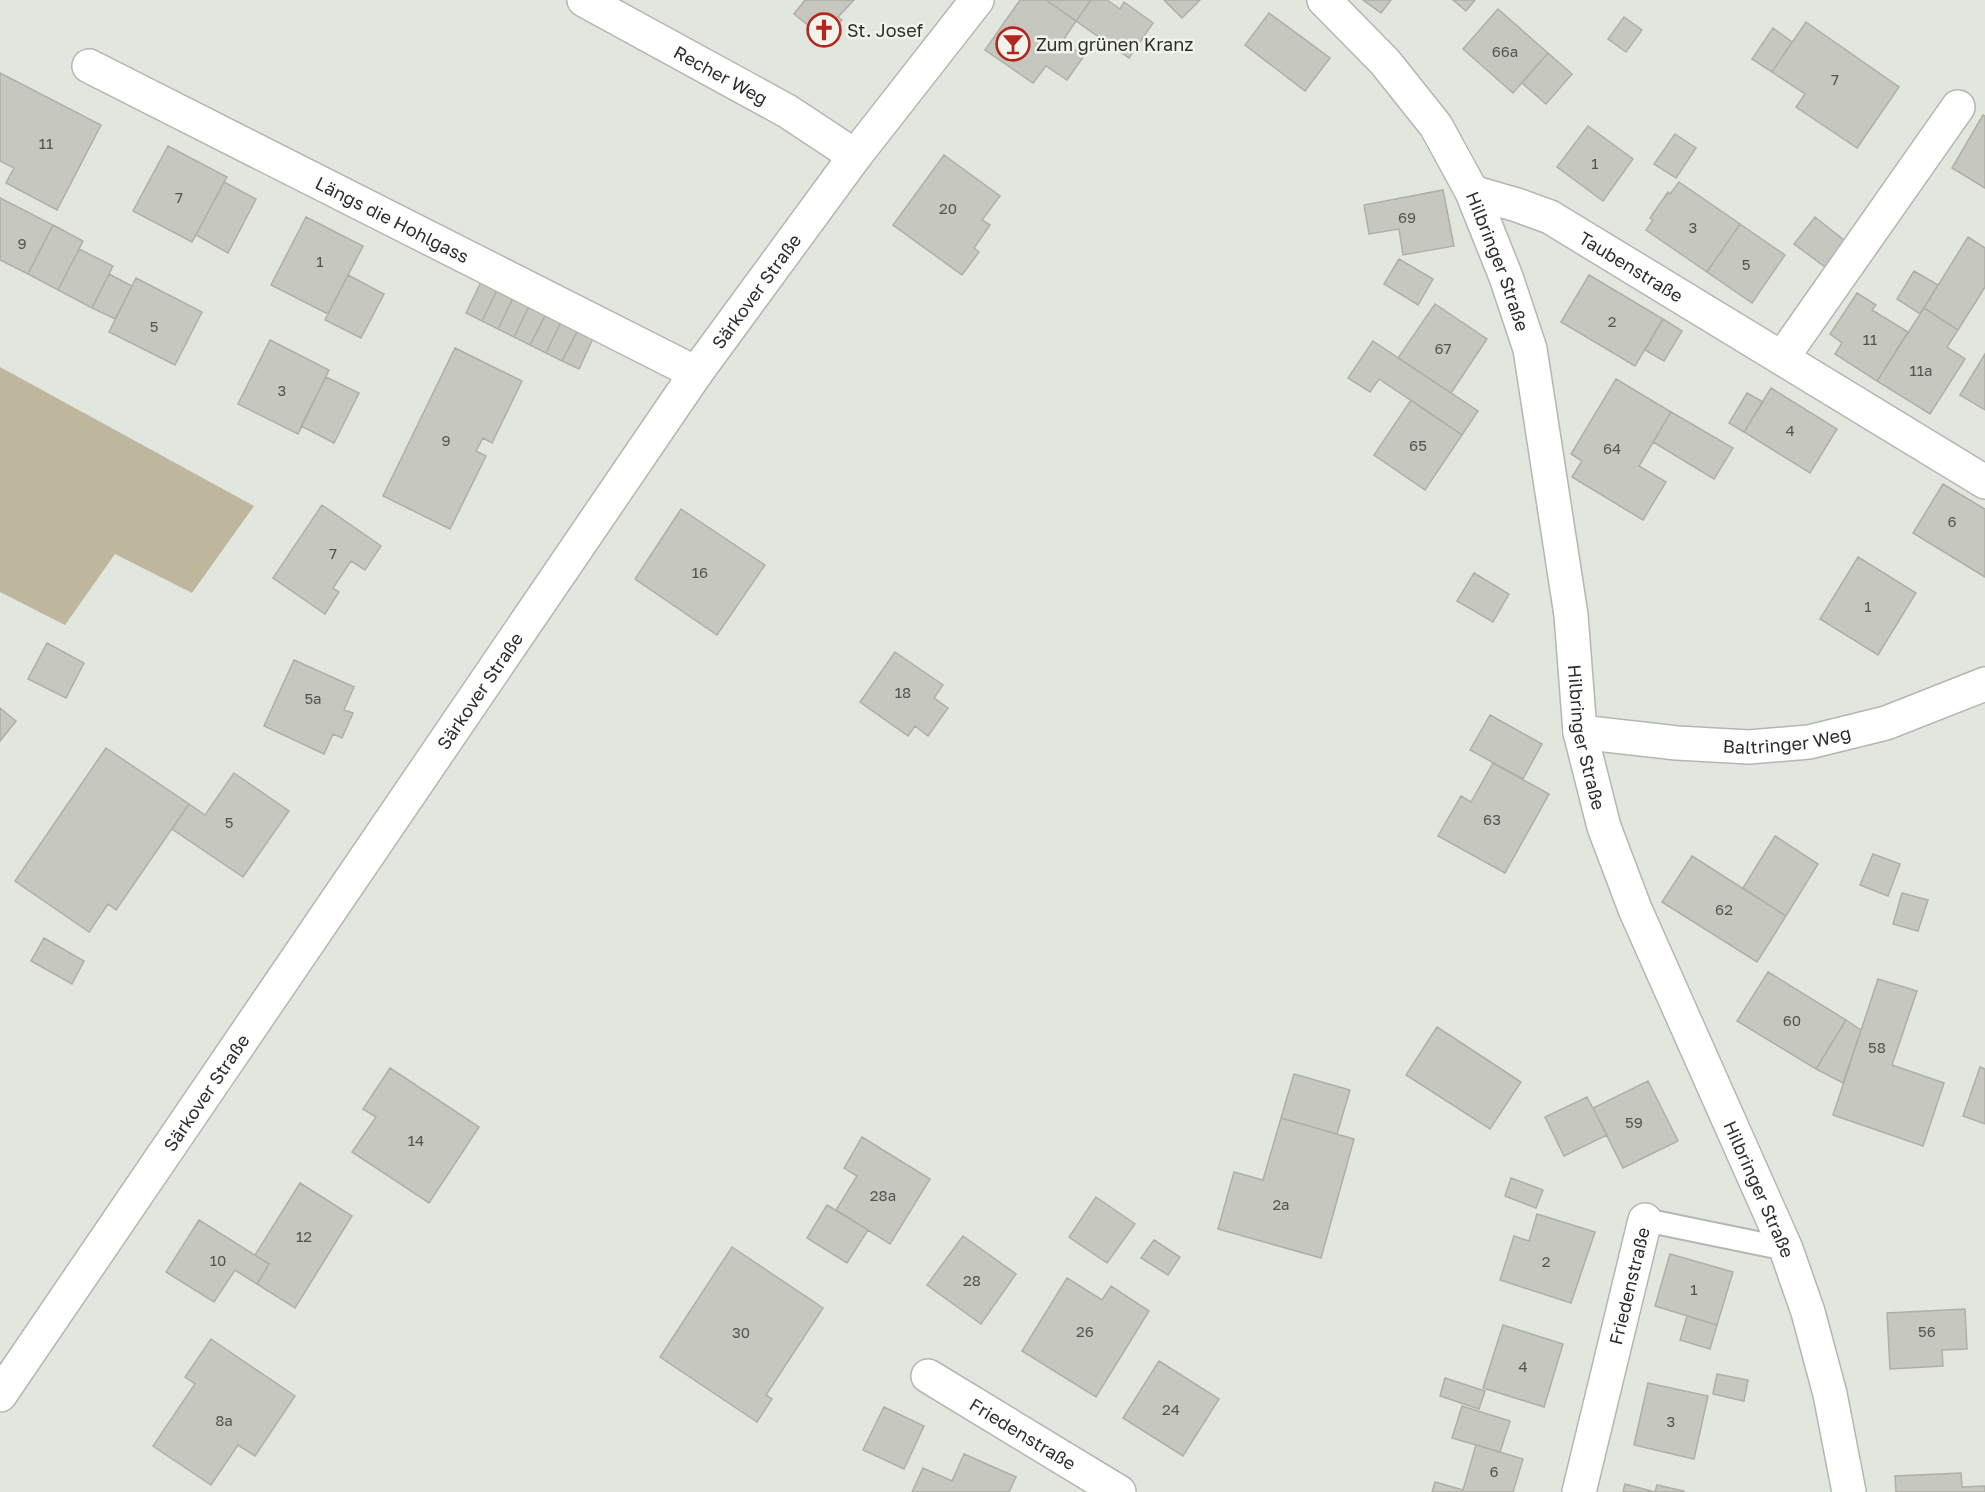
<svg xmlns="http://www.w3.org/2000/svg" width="1985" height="1492" viewBox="0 0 1985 1492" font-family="'Golos Text',sans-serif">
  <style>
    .green { fill: #bfb69e }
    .building { fill: #c6c7bf; stroke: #afafa8; stroke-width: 1.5 }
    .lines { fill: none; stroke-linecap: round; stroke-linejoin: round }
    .lane-casing { stroke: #b3b7b1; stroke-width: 26 }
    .street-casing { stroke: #b3b7b1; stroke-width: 36 }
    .secondary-casing { stroke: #b3b7b1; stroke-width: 36 }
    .lane { stroke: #fff; stroke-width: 22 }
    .street { stroke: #fff; stroke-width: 33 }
    .secondary { stroke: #fff; stroke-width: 33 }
    .labels { text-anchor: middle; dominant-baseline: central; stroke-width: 5; stroke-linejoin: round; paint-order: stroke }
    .number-label { font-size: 15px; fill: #535551 }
    .poi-label { font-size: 18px; fill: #2d2f2c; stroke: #eff3ec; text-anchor: start }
    .street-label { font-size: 18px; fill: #2d2f2c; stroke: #eff3ec }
  </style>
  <rect width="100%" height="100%" fill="#e1e6df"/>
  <path class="green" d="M0,367L254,506L192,593L115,554L65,625L0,592Z"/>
  <path class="building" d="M805,0H854L838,17L842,20L826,40L794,14Z
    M1020,0H1046L1076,21L1062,42L1084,56L1067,80L1046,66L1033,83L985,50Z
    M1046,0H1091L1076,21Z
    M1091,0H1107L1120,9L1124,2L1153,23L1129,58L1076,21Z
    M1164,0H1200L1182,18Z
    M1363,0H1391L1381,13Z
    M1453,0H1475L1466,11Z
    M1498,9L1548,53L1513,93L1463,49Z
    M1269,13L1330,58L1305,91L1245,45Z
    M1624,17L1642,30L1626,52L1608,39Z
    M1806,22L1899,87L1857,148L1796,107L1805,94L1772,72Z
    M1773,28L1792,42L1772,72L1752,59Z
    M1548,53L1572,74L1546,104L1522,83Z
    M0,73L101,125L57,210L6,183L14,168L0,161Z
    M1983,115L1985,116V188L1952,168Z
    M1588,126L1633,159L1603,201L1557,167Z
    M1675,134L1696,148L1676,178L1654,164Z
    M168,146L227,177L192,242L133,211Z
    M944,155L1000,196L982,220L990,225L974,248L979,252L962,275L893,225Z
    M224,182L256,199L228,253L196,235Z
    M1679,182L1740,224L1707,272L1646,230L1653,220L1650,218L1668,192L1670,194Z
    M1443,190L1454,246L1403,255L1399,229L1369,234L1364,205Z
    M0,198L53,225L28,274L0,260Z
    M306,217L363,246L328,314L271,285Z
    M1815,217L1845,241L1825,267L1794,244Z
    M1740,224L1785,255L1752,303L1707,272Z
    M53,225L83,241L58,290L28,274Z
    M1968,237L1985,248V287L1958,330L1924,308Z
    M79,249L113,266L92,308L58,290Z
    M1399,259L1433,279L1418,305L1384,284Z
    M1914,271L1938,285L1920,314L1897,299Z
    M109,274L132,286L115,319L92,308Z
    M348,275L384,294L361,338L325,320Z
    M1589,275L1663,319L1635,366L1561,322Z
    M136,278L202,312L175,365L109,332Z
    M482,280L498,288L482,321L466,313Z
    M498,288L514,296L498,329L482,321Z
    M1857,293L1876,305L1872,310L1908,332L1877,381L1835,354L1842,343L1830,334Z
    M514,296L530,304L514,337L498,329Z
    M530,304L547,312L530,345L514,337Z
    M1435,304L1487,339L1451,393L1398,358Z
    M1924,308L1958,330L1947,347L1965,359L1930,414L1877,381Z
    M547,312L562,320L546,353L530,345Z
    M1663,319L1682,331L1664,361L1645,350Z
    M562,320L579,328L562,361L546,353Z
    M579,328L594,336L579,369L562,361Z
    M270,340L329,370L298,434L238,404Z
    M1373,341L1478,411L1462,435L1379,379L1370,392L1348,378Z
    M455,348L522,381L492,443L483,438L476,451L486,456L450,529L383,496Z
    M1985,354V410L1960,395Z
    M326,377L359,393L334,443L301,426Z
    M1616,379L1671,412L1639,466L1666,482L1643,520L1572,477L1582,461L1571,454Z
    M1771,388L1837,429L1810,473L1744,432Z
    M1747,393L1763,402L1744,432L1729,423Z
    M1411,400L1462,435L1425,490L1374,455Z
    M1671,412L1733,448L1714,479L1653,442Z
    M1943,484L1985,509V577L1913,533Z
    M322,505L381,546L365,570L351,561L333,588L339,592L325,614L273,578Z
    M681,509L765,565L717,635L635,579Z
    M1858,557L1916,593L1878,655L1820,619Z
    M1474,573L1509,594L1493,622L1457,601Z
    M47,643L84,663L66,698L28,679Z
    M895,652L943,685L934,698L948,708L928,736L915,726L908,736L860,702Z
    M294,660L354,687L344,710L353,713L342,738L333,734L324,754L264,726Z
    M0,708L16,721L0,741Z
    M1490,715L1542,744L1523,779L1470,750Z
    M106,748L189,804L116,910L108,904L89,932L15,881Z
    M1493,763L1549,794L1505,873L1438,836L1461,796L1471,802Z
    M234,773L289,811L243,877L172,829L189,804L205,815Z
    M1775,836L1818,864L1786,916L1743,888Z
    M1873,854L1900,864L1888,896L1860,885Z
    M1692,856L1786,916L1757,962L1662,902Z
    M1902,893L1928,900L1918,931L1893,924Z
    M44,938L84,961L72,984L31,961Z
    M1768,972L1846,1020L1816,1069L1737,1021Z
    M1878,979L1917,991L1892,1065L1944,1083L1923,1146L1833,1115Z
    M1846,1020L1861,1030L1843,1083L1816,1069Z
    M1437,1027L1521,1082L1490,1129L1406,1075Z
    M1980,1067L1985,1069V1124L1963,1116Z
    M390,1068L479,1127L429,1203L352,1152L376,1117L363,1109Z
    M1294,1074L1350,1090L1337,1134L1281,1118Z
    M1648,1081L1678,1141L1623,1168L1593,1108Z
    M1587,1097L1607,1135L1564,1156L1545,1117Z
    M1281,1118L1354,1139L1321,1258L1218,1229L1234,1172L1263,1180Z
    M862,1137L930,1179L890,1244L836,1210L857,1176L844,1168Z
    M1511,1178L1543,1190L1536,1208L1505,1196Z
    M300,1183L352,1216L295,1308L257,1284L269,1264L255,1255Z
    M1096,1197L1135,1224L1107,1263L1069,1237Z
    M827,1205L868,1230L847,1263L807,1238Z
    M1537,1214L1595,1232L1571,1303L1500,1280L1514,1236L1529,1241Z
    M199,1220L269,1264L257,1284L235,1270L214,1302L166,1272Z
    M963,1236L1016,1274L981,1324L927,1285Z
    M1154,1240L1180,1257L1168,1275L1141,1258Z
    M732,1247L823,1308L766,1395L772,1399L757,1422L660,1357Z
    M1670,1254L1733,1272L1717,1325L1655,1306Z
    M1067,1278L1102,1300L1111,1286L1149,1311L1096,1397L1022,1351Z
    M1965,1309L1967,1349L1942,1350L1943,1366L1890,1369L1887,1313Z
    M1687,1316L1717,1325L1710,1349L1680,1340Z
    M1503,1325L1563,1344L1544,1407L1483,1388Z
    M211,1339L295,1396L255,1456L238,1445L211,1485L153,1446L195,1384L185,1377Z
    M1159,1361L1219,1399L1183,1456L1123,1418Z
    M1717,1374L1748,1380L1744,1401L1713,1394Z
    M1445,1378L1485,1391L1479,1409L1440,1396Z
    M1648,1383L1708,1396L1694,1459L1634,1445Z
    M1462,1406L1510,1421L1500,1452L1452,1438Z
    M884,1407L924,1426L904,1469L863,1450Z
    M1476,1445L1523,1459L1513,1492H1432L1435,1482L1463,1490Z
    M964,1454L1016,1477L1009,1492H912L923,1468L952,1481Z
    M1961,1473L1962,1487L1985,1486V1492H1896L1895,1476Z
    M1625,1484L1655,1492L1657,1485L1684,1491V1492H1623Z"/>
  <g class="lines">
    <defs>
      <path id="lane" d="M1645,1220L1786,1249"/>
      <g id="street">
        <path id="s1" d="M584,0L787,111L855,156"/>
        <path id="s2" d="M1324,0L1385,62L1436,126L1472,192L1506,277L1530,349L1571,615L1580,732L1604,827L1635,909L1786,1249L1808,1312L1830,1394L1849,1492"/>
        <path id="s3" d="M89,66L696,373"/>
        <path id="s4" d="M1472,192L1517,205L1550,217L1985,482"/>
        <path d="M1782,358L1958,107"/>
        <path id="s5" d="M1580,732L1677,743L1749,747L1809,742L1886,723L1985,684"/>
        <path id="s6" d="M928,1376L1119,1492"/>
        <path id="s7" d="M1579,1492L1645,1220"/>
      </g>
      <g id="secondary">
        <path id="s8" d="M0,1395L696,373L855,156L977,0"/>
      </g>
    </defs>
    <use href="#lane" class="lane-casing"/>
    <use href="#street" class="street-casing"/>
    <use href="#secondary" class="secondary-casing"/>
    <use href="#lane" class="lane"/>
    <use href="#street" class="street"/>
    <use href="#secondary" class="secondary"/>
  </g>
  <defs>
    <symbol id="church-ring" viewBox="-11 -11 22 22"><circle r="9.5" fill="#eff3ec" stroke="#b4251e" stroke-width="1.5"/><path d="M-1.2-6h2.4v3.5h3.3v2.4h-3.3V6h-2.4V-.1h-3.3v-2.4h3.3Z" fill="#b4251e"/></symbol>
    <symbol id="bar-ring" viewBox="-11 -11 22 22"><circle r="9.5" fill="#eff3ec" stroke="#b4251e" stroke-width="1.5"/><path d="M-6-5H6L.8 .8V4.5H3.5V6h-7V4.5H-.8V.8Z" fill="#b4251e"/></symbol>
  </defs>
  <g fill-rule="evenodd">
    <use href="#church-ring" x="805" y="11" width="38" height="38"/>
    <use href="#bar-ring" x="994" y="25" width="38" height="38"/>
  </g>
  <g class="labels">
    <g class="number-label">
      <text x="1505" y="51">66a</text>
      <text x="1835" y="79">7</text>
      <text x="46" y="143">11</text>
      <text x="1595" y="163">1</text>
      <text x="179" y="197">7</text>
      <text x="948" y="208">20</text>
      <text x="1407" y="217">69</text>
      <text x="1693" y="227">3</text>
      <text x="22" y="243">9</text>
      <text x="320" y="261">1</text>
      <text x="1746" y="264">5</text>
      <text x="1612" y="321">2</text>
      <text x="154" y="326">5</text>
      <text x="1870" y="339">11</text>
      <text x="1443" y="348">67</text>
      <text x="1921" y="370">11a</text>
      <text x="282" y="390">3</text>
      <text x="1790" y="430">4</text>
      <text x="446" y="440">9</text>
      <text x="1418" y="445">65</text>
      <text x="1612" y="448">64</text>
      <text x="1952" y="521">6</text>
      <text x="333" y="553">7</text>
      <text x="700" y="572">16</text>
      <text x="1868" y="606">1</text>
      <text x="903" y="692">18</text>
      <text x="313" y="698">5a</text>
      <text x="1492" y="819">63</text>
      <text x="229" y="822">5</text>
      <text x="1724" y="909">62</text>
      <text x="1792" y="1020">60</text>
      <text x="1877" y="1047">58</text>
      <text x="1634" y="1122">59</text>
      <text x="416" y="1140">14</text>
      <text x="883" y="1195">28a</text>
      <text x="1281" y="1204">2a</text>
      <text x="304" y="1236">12</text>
      <text x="218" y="1260">10</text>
      <text x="1546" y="1261">2</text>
      <text x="972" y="1280">28</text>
      <text x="1694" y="1289">1</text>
      <text x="1085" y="1331">26</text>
      <text x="1927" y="1331">56</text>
      <text x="741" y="1332">30</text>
      <text x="1523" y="1366">4</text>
      <text x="1171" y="1409">24</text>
      <text x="224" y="1420">8a</text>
      <text x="1671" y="1421">3</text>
      <text x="1494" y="1471">6</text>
    </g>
    <g class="poi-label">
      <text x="847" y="30">St. Josef</text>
      <text x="1036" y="44">Zum grünen Kranz</text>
    </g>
    <g class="street-label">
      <text stroke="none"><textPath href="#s1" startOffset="156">Recher Weg</textPath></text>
      <text stroke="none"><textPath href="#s3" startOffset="340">Längs die Hohlgass</textPath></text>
      <text stroke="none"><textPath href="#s2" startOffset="318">Hilbringer Straße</textPath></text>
      <text stroke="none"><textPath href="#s4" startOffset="177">Taubenstraße</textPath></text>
      <text stroke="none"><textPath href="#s8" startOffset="1338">Särkover Straße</textPath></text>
      <text stroke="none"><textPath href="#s8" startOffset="852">Särkover Straße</textPath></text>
      <text stroke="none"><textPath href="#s2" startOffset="804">Hilbringer Straße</textPath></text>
      <text stroke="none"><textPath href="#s5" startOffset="208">Baltringer Weg</textPath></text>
      <text stroke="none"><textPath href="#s8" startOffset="366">Särkover Straße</textPath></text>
      <text stroke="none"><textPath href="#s2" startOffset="1290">Hilbringer Straße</textPath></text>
      <text stroke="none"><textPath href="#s7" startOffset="212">Friedenstraße</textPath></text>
      <text stroke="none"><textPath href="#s6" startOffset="111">Friedenstraße</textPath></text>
    </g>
  </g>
</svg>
